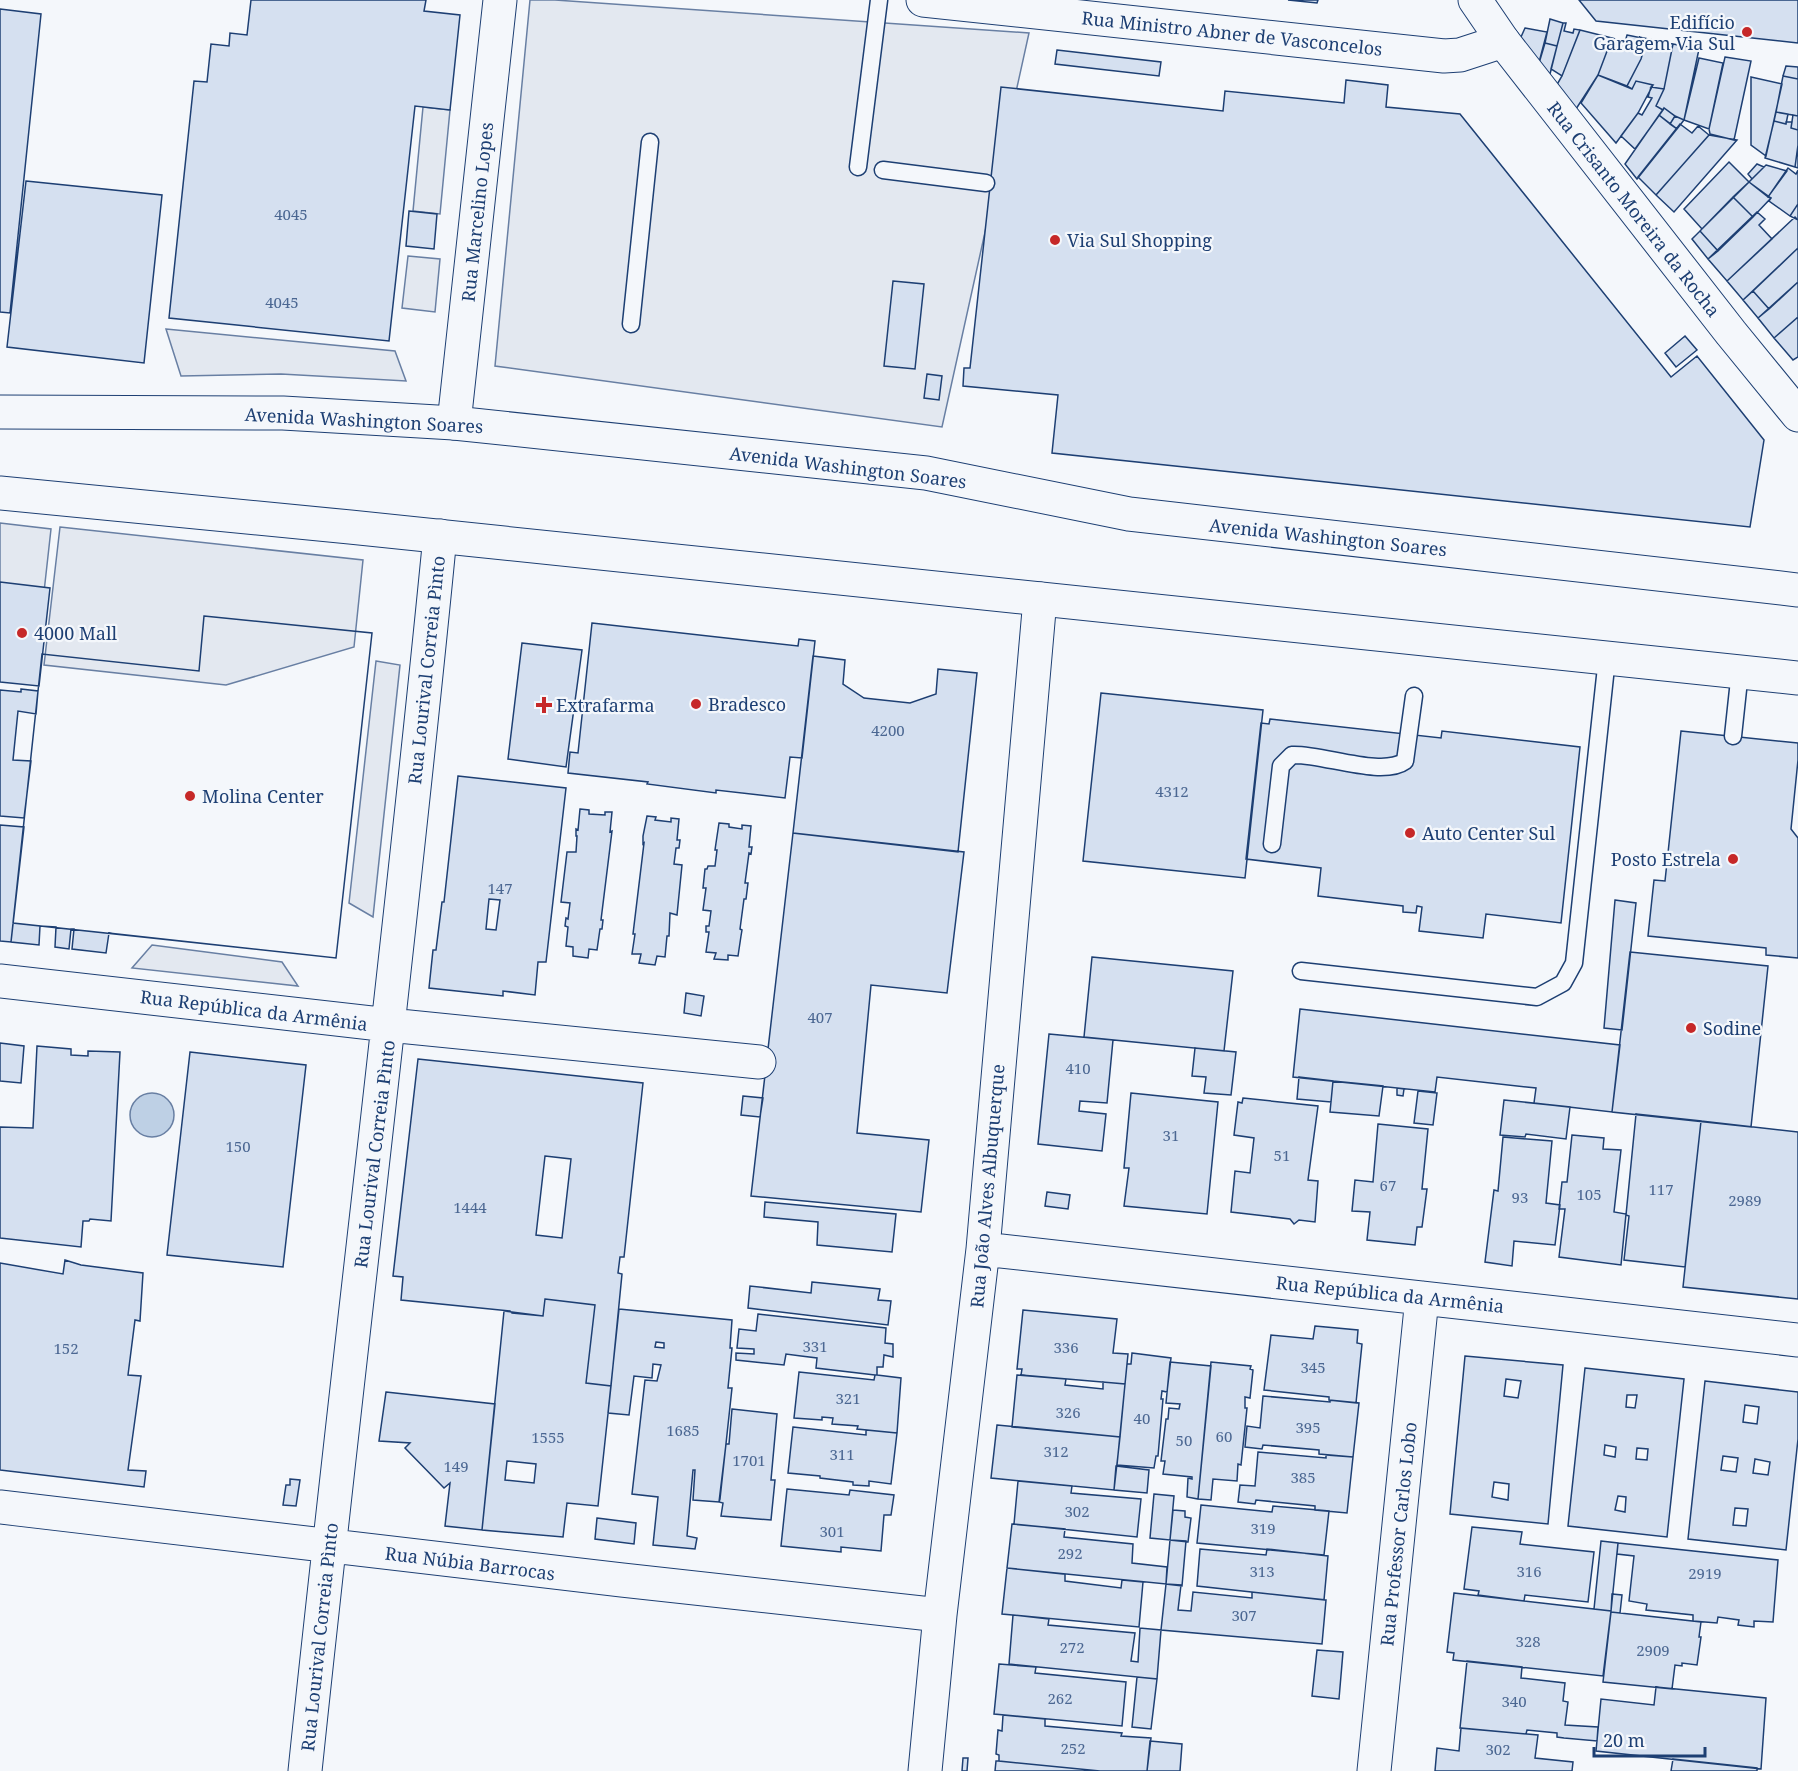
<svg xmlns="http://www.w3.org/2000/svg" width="1798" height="1771" viewBox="0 0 1798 1771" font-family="'Noto Serif',serif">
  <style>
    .parking { fill: #e3e8f0; stroke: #687fa3; stroke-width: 1.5 }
    .water { fill: #bed0e5; stroke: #687fa3; stroke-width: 1.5 }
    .building { fill: #d5e0f0; stroke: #1d3f73; stroke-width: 1.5; fill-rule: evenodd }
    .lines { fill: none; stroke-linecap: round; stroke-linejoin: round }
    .lane-casing { stroke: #1d3f73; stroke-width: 19 }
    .street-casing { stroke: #1d3f73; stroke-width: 35 }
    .secondary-casing { stroke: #1d3f73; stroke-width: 35 }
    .highway-casing { stroke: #1d3f73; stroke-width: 35 }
    .lane { stroke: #f4f7fb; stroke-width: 16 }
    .street { stroke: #f4f7fb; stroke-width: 33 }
    .secondary { stroke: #f4f7fb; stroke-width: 33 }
    .highway { stroke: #f4f7fb; stroke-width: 33 }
    .poi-dot { fill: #c62828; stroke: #f4f7fb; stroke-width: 2 }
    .labels { text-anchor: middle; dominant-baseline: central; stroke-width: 4.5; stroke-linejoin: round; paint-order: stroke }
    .number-label { font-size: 15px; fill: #4b6792 }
    .poi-label { font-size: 18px; fill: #1d3f73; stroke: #f4f7fb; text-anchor: start }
    .street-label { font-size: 18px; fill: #1d3f73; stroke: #f4f7fb }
  </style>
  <rect width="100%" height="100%" fill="#f4f7fb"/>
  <path class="parking" d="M530,0H555L1029,33L942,427L495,366Z
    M423,107L450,110L440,214L413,211Z
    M408,256L440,259L435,312L402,308Z
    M166,329L395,351L406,381L281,374L181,376Z
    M0,523L51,529L44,592L0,587Z
    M60,527L363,560L354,647L226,685L44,665Z
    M376,661L400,665L373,917L349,903Z
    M152,945L282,962L298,986L132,968Z"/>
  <path class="water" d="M130 1115a22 22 0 1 1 44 0a22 22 0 1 1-44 0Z"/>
  <path class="building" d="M251,0H426L424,11L460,15L450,110L415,106L389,341L169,318L194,81L207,82L211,44L229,46L230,33L247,35Z
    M1288,0H1318L1317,3Z
    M1579,0H1798V43L1596,21Z
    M0,9L41,14L10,313L0,312Z
    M1550,19L1563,23L1557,46L1545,43Z
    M1563,23H1566L1564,31L1573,33L1574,29L1580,30L1562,76L1551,69Z
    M1525,28L1547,32L1537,70L1517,46Z
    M1580,30L1612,38L1598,75L1576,109L1555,88L1562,76Z
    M1627,35L1647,39L1641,59L1627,86L1598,75L1612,38L1625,42Z
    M1639,37L1673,44L1664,89L1651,87L1653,85L1636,81L1632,89L1627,86L1641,59L1646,43L1647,39Z
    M1545,43L1557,46L1549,78L1537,70Z
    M1673,44L1699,49L1684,120L1675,116L1664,108L1663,110L1656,106L1664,89Z
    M1057,50L1161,62L1159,76L1055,64Z
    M1725,57L1751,61L1734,140L1710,134L1709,129Z
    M1699,58L1723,63L1709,129L1684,120Z
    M1786,66L1798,67V79L1783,76Z
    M1598,75L1632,89L1636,81L1653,85L1638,113L1616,143L1581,103Z
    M1783,76L1798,79V116L1776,112Z
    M1751,77L1782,84L1766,156L1751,145Z
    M1346,80L1388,85L1386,107L1460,114L1671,377L1697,356L1764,440L1750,527L1052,453L1058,395L963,386L964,368H970L1001,87L1223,111L1225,91L1344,103Z
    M1651,87L1664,89L1656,106L1663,110L1635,149L1621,136L1638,113L1642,115L1652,98L1648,97Z
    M1664,108L1675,116L1670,124L1659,115Z
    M1776,112L1788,114L1786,124L1774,121Z
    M1659,115L1677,129L1637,179L1625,164Z
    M1793,115L1798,116V130L1791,128Z
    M1675,116L1684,120L1677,129L1670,124Z
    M1774,121L1786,124V122H1792L1791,128L1798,130V145L1795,167L1765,158Z
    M1680,124L1692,133L1698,126L1709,135L1656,195L1638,177Z
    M1709,135L1737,140L1674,212L1656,195Z
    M1798,145V168L1795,167Z
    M1729,162L1749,182L1702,229L1684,209Z
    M1757,164L1764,167L1752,179L1748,174Z
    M1766,165L1787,171L1768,197L1749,182Z
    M1788,168L1796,174L1798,170V204L1790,216L1769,201L1771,198L1768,197Z
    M26,181L162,195L144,363L7,347Z
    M1749,182L1771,198L1753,217L1733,197Z
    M1733,197L1753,217L1718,251L1700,231Z
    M1798,204V220L1790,216Z
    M409,211L437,214L434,249L406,246Z
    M1757,212L1765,219L1759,225L1772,239L1727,281L1708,259Z
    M1795,217L1798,220V248L1743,300L1727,281Z
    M1700,231L1718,251L1708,259L1692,239Z
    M1798,248V282L1769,309L1753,291Z
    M893,281L924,284L915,369L884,366Z
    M1798,282V317L1774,338L1758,318Z
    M1753,291L1769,309L1758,318L1743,300Z
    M1798,317V357L1793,360L1774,338Z
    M1685,336L1697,350L1676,367L1665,353Z
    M927,374L942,376L939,400L924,398Z
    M0,582L50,588L39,686L0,682Z
    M204,616L372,633L336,958L13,923L42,654L199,671Z
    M204,616L372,633L336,958L109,933L106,953L72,949L74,929H71L69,949L55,947L56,927L40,926L39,945L11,942L42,654L199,671Z
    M592,623L798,646L799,639L815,641L802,758L790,757L785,798L716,790V793L647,784L648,782L568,773L570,752L578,753Z
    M522,643L582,650L566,767L508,759Z
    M813,656L845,660L843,684L864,698L910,703L936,694L938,669L977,673L958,852L793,833Z
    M21,689L38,691L36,714L18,711L13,760L31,761L24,818L0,816V690L21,692Z
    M1101,693L1263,710L1245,878L1083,861Z
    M1270,719L1441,738L1442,731L1580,747L1561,923L1486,914L1483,938L1419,931L1422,907L1417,906L1416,913L1403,912V906L1318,896L1321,868L1246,859L1261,723L1269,724Z
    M1681,731L1798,743V760L1791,829L1798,838V958L1766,955V948L1648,936L1654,880L1665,881Z
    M458,776L566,788L546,962H538L535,995L503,991V996L429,988L433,950H436L442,902H444ZM489,899L500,900L496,930L486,929Z
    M580,809L589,810V814L605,815V812H612L610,832L612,831L601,920H603L602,929H600L597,950L589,949L588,958L573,956V947L566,946L568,927L565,926L566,918L568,919L570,903L561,902L567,852H576L577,836H576V829L578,830Z
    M647,816L656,817L655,820L671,822V818L679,819L677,840H680L679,848H676L674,864L682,865L677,915L670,913L669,936H667L665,957L657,956L655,965L639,963L641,954H632L635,934H633L644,843L643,844V836Z
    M719,823L729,824V827L742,829V825L751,826L749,847H752L751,854L749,853L745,883H748L746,899H744L740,929L742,930L741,936L738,956L728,955V960L714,959L716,953L706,952L709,932H706V926H709L711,911L703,910L706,888H703L705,869H707L708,866H715L717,850H715L716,843Z
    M0,825L24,827L11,942L0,941Z
    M793,833L964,852L947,993L871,985L857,1133L929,1140L921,1212L751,1196Z
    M1615,900L1636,903L1622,1030L1604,1028Z
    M1630,952L1768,966L1751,1127L1612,1112Z
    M1092,957L1233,971L1224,1051L1084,1037Z
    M686,993L704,996L701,1016L684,1013Z
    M1300,1009L1620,1045L1612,1112L1534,1103L1536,1088L1437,1077L1435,1092L1293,1077Z
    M1049,1034L1113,1040L1107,1103L1080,1101L1079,1111L1106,1114L1102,1151L1038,1144Z
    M0,1043L24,1046L21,1083L0,1081Z
    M37,1046L71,1049V1055L88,1056V1051L120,1052L111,1221L90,1219L89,1221H83L81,1247L0,1238V1127L33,1128Z
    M1195,1048L1236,1052L1231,1095L1204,1093L1206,1077L1192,1076Z
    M190,1052L306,1065L283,1267L167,1255Z
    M418,1059L643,1083L624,1257H620L618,1273L622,1274L611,1386L586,1383L595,1305L545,1299L543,1316L512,1313L510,1311L401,1300L403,1277L393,1276ZM545,1156L571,1159L562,1238L536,1235Z
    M1299,1077L1333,1081L1331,1102L1297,1099Z
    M1333,1081L1383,1086L1379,1116L1330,1112Z
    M1397,1088L1404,1089L1403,1096L1397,1095Z
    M1418,1091L1437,1093L1433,1125L1414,1123Z
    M1131,1093L1218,1102L1207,1214L1124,1206L1129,1168H1124Z
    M743,1096L763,1098L760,1117L741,1115Z
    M1243,1098L1318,1106L1308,1180L1318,1181L1315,1222L1299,1220L1294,1224L1290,1219L1231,1212L1235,1171L1250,1173L1254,1138L1234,1135L1238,1102L1242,1103Z
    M1504,1100L1570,1107L1566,1139L1526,1134L1525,1137L1500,1135Z
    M1636,1114L1701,1121L1685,1267L1624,1260L1629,1216L1626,1215Z
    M1701,1121L1798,1132V1299L1683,1287Z
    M1378,1124L1428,1129L1422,1189H1427L1422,1227H1417L1415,1245L1367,1240L1370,1212L1352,1211L1355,1180L1373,1182Z
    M1572,1135L1604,1138L1603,1149L1621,1150L1614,1212L1626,1214L1621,1265L1559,1257L1565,1209H1559L1562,1182H1567Z
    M1503,1137L1552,1141L1546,1203L1560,1205L1555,1245L1514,1241L1512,1266L1485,1262L1494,1190L1498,1191Z
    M1047,1192L1070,1195L1068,1209L1045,1206Z
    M765,1202L896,1214L892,1252L817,1245L818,1222L764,1217Z
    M65,1260L81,1265L143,1273L140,1321L135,1320L128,1375L141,1376L128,1470L146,1471L144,1487L0,1470V1263L63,1274Z
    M812,1282L880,1289L878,1300L891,1301L888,1325L748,1308L750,1286L811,1293Z
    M545,1299L595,1305L586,1383L611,1386L598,1506L567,1503L563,1537L482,1530L504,1311L543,1316ZM507,1461L536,1464L534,1483L505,1480Z
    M619,1309L732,1320L730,1348H732L728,1388H732L720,1499L719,1502L693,1500L695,1470H693L687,1536L697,1538L695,1549L653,1545L658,1497L632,1494L645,1380L657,1381L661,1365L653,1364L652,1378L634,1376L629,1415L608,1413ZM656,1342L664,1343V1348L655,1347Z
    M1023,1310L1117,1319L1113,1353L1128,1354L1125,1384L1021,1375L1022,1369H1017Z
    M758,1314L886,1328L885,1343L893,1344V1357L884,1355L883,1367H877V1375H875L816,1368L817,1358L801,1356L786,1354L784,1365L736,1360V1353L754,1354V1349L737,1348L739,1329L756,1331Z
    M1315,1326L1358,1330L1357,1343L1362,1344L1356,1403L1329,1400V1397L1264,1390L1271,1335L1313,1339Z
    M1132,1353L1171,1358L1167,1392L1162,1391L1161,1399H1163L1158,1456H1156L1154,1468L1117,1465L1127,1364H1131Z
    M1465,1356L1563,1365L1548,1524L1450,1514ZM1506,1379L1521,1381L1518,1398L1504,1396ZM1494,1482L1509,1484L1508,1500L1492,1497Z
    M1170,1362L1211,1366L1198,1499L1187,1497L1188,1478L1192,1479V1477L1163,1474L1165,1461H1161L1166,1419H1168L1169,1408L1179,1409L1180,1404L1166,1403Z
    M1211,1362L1251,1366L1250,1369L1253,1370L1250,1398L1245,1397V1408H1247L1241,1465L1238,1464L1237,1481L1213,1479L1211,1500L1198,1499Z
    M1585,1368L1684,1379L1667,1537L1568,1526ZM1627,1395H1637L1635,1408L1626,1407ZM1605,1445L1616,1447L1615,1457L1604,1455ZM1637,1448L1648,1449L1647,1460L1636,1459ZM1618,1496L1626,1497L1625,1512L1615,1510Z
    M799,1372L874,1380L875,1375H877L901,1378L897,1433L857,1429L858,1426L832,1424L833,1418L822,1417V1420L794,1418Z
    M1017,1375L1066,1379L1065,1385L1103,1389V1382L1125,1384L1120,1437L1012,1427Z
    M1705,1381L1798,1392V1439L1786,1550L1688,1539ZM1745,1405L1759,1407L1757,1424L1743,1422ZM1723,1456L1738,1458L1736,1472L1721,1470ZM1755,1459L1770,1462L1768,1475L1753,1473ZM1735,1508L1748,1509L1746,1526L1733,1525Z
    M386,1392L495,1404L482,1530L445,1526L450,1483L444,1488L405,1448L410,1443L379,1441Z
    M1263,1396L1330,1402V1400L1359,1403L1353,1457L1319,1454V1450L1263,1445L1262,1449L1245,1447L1247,1426L1260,1428Z
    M732,1409L777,1414L771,1480H775L771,1520L721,1516L723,1503L719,1502L726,1444H729Z
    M997,1425L1120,1437L1114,1490L991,1478Z
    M793,1427L866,1435V1430L897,1433L891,1484L869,1481V1486L853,1485V1482L820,1478V1476L788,1473Z
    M1258,1452L1326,1458V1455L1353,1457L1347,1513L1315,1510V1506L1256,1500L1255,1504L1238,1502L1240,1485L1255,1486Z
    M1116,1466L1149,1470L1147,1493L1114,1490Z
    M290,1479L300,1480L296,1506L283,1505L286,1485H290Z
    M1018,1481L1072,1486L1071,1493L1141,1499L1137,1537L1014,1524Z
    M787,1489L849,1495L850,1490L894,1495L891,1515H884L881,1551L841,1547V1552L781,1546Z
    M1154,1494L1174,1496L1170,1540L1150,1538Z
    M1201,1505L1272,1512L1273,1506L1329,1511L1324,1555L1197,1543Z
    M1173,1510L1185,1511V1517L1191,1518L1188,1542L1170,1540Z
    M597,1518L636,1523L634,1544L595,1539Z
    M1012,1524L1065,1529L1064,1537L1133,1544L1132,1563L1167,1567L1166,1584L1007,1568Z
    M1472,1527L1522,1532L1520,1544L1594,1552L1588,1602L1525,1595L1524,1601L1478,1595L1479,1591L1464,1589Z
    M1170,1540L1186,1541L1182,1586L1166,1584Z
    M1601,1541L1618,1543L1611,1611L1594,1609Z
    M1618,1543L1778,1560L1773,1622L1754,1621V1627L1738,1625L1739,1620L1718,1617L1717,1623L1693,1621V1615L1646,1610L1647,1604L1629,1601L1634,1556L1617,1554Z
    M1200,1549L1266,1555L1267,1549L1328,1556L1324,1600L1197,1586Z
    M1007,1568L1063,1574H1065V1581L1121,1588L1122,1580L1143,1582L1139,1627L1002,1614Z
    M1166,1584L1181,1585L1178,1610L1191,1611L1193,1592L1252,1598V1592L1326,1600L1322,1644L1161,1630Z
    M1454,1593L1611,1611L1603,1676L1453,1660L1454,1653L1447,1652Z
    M1612,1594L1622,1595L1620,1613L1611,1612Z
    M1611,1612L1701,1622L1699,1637H1701L1697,1665L1682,1663V1666L1675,1665L1672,1689L1603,1682Z
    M1013,1615L1049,1619L1048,1625L1135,1633L1131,1661L1138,1662L1140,1628L1161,1630L1157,1679L1009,1664Z
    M1317,1650L1343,1652L1339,1699L1312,1696Z
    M1467,1661L1522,1667L1521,1678L1565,1683L1563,1701L1568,1702L1565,1725L1598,1727L1597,1741L1564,1738L1557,1737V1733L1527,1730L1526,1734L1460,1728Z
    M999,1664L1036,1667L1035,1673L1126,1682L1122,1726L994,1714Z
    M1137,1677L1157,1679L1151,1729L1132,1727Z
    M1656,1687L1766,1698L1761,1769L1596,1751L1601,1699L1654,1705Z
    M1003,1715L1045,1719V1726L1122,1733L1121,1736L1151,1738L1147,1771H1100L999,1761V1755L996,1754L998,1730L1002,1731Z
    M1461,1728L1538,1735L1535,1758L1573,1762L1572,1771H1435L1437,1748L1459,1751Z
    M1150,1741L1182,1744L1180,1771H1147Z
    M963,1758H968L967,1771H962Z
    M1673,1759L1757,1768V1771H1671Z
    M996,1761H999L1100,1771H995Z"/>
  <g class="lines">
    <defs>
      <path id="lane" d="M858,167L879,0
        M883,170L986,183
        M631,324L650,142
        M1733,736L1740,671
        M1272,844L1281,766L1292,755C1321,753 1382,778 1405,761L1414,696
        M1301,971L1537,997L1563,983L1574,963L1607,658"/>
      <path id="street" d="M923,0L1444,56L1460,55L1503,41
        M454,423L500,0
        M0,981L389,1025L759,1062
        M983,1249L1798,1340
        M0,1507L622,1580L940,1615
        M305,1771C348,1359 400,948 440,536
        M925,1771L940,1615L983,1249L1040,599
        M1374,1771L1422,1298"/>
      <path id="secondary" d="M1475,0L1503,41L1731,333L1798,415"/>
      <path id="highway" d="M0,412L283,413L454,423L926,473L1129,514L1798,590
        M0,493L350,527L1798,678"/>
    </defs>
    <use href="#lane" class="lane-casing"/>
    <use href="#street" class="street-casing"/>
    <use href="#secondary" class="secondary-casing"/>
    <use href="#highway" class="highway-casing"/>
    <use href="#lane" class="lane"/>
    <use href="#street" class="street"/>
    <use href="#secondary" class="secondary"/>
    <use href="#highway" class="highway"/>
  </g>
  <g class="poi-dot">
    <circle cx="1747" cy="32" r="6"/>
    <circle cx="1055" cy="240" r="6"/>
    <circle cx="22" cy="633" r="6"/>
    <circle cx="696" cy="704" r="6"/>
    <path d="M541 696h6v6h6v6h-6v6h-6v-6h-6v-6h6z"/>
    <circle cx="190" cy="796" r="6"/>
    <circle cx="1410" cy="833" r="6"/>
    <circle cx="1733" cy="859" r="6"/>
    <circle cx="1691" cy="1028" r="6"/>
  </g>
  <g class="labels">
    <g class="number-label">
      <text x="291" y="214">4045</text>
      <text x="282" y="302">4045</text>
      <text x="888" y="730">4200</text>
      <text x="1172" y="791">4312</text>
      <text x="500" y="888">147</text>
      <text x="820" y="1017">407</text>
      <text x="1078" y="1068">410</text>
      <text x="1171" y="1135">31</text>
      <text x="238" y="1146">150</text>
      <text x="1282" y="1155">51</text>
      <text x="1388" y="1185">67</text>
      <text x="1661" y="1189">117</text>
      <text x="1589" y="1194">105</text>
      <text x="1520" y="1197">93</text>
      <text x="1745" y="1200">2989</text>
      <text x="470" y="1207">1444</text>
      <text x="815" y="1346">331</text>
      <text x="1066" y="1347">336</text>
      <text x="66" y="1348">152</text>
      <text x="1313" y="1367">345</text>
      <text x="848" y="1398">321</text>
      <text x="1068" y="1412">326</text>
      <text x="1142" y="1418">40</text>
      <text x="1308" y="1427">395</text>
      <text x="683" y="1430">1685</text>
      <text x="1224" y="1436">60</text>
      <text x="548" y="1437">1555</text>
      <text x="1184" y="1440">50</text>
      <text x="1056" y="1451">312</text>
      <text x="842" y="1454">311</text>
      <text x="749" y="1460">1701</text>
      <text x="456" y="1466">149</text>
      <text x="1303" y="1477">385</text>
      <text x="1077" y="1511">302</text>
      <text x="1263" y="1528">319</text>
      <text x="832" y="1531">301</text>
      <text x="1070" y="1553">292</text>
      <text x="1262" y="1571">313</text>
      <text x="1529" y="1571">316</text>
      <text x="1705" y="1573">2919</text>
      <text x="1244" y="1615">307</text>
      <text x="1528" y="1641">328</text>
      <text x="1072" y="1647">272</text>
      <text x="1653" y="1650">2909</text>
      <text x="1060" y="1698">262</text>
      <text x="1514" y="1701">340</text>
      <text x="1073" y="1748">252</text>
      <text x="1498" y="1749">302</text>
    </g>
    <g class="poi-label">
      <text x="1735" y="22" text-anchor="end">Edifício<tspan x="1735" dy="21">Garagem Via Sul</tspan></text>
      <text x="1067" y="240">Via Sul Shopping</text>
      <text x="34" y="633">4000 Mall</text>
      <text x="708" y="704">Bradesco</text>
      <text x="556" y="705">Extrafarma</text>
      <text x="202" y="796">Molina Center</text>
      <text x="1422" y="833">Auto Center Sul</text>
      <text x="1721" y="859" text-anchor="end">Posto Estrela</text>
      <text x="1703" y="1028">Sodine</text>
    </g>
    <g class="street-label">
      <text transform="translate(1232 33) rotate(6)">Rua Ministro Abner de Vasconcelos</text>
      <text transform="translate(1634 209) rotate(52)">Rua Crisanto Moreira da Rocha</text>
      <text transform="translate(477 212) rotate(-84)">Rua Marcelino Lopes</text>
      <text transform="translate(364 420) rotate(3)">Avenida Washington Soares</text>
      <text transform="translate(848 467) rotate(7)">Avenida Washington Soares</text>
      <text transform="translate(1328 537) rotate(6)">Avenida Washington Soares</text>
      <text transform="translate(426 670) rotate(-84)">Rua Lourival Correia Pìnto</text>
      <text transform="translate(254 1010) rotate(7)">Rua República da Armênia</text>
      <text transform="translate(374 1154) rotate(-83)">Rua Lourival Correia Pìnto</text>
      <text transform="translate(987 1186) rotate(-85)">Rua João Alves Albuquerque</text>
      <text transform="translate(1390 1294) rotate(6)">Rua República da Armênia</text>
      <text transform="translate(1398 1534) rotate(-84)">Rua Professor Carlos Lobo</text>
      <text transform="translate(470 1563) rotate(7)">Rua Núbia Barrocas</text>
      <text transform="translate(319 1637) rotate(-84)">Rua Lourival Correia Pìnto</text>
    </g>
  </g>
  <path d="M1594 1747v9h111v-9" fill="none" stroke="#1d3f73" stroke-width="3"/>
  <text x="1603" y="1747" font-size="18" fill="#1d3f73" stroke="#f4f7fb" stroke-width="4.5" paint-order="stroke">20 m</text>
</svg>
